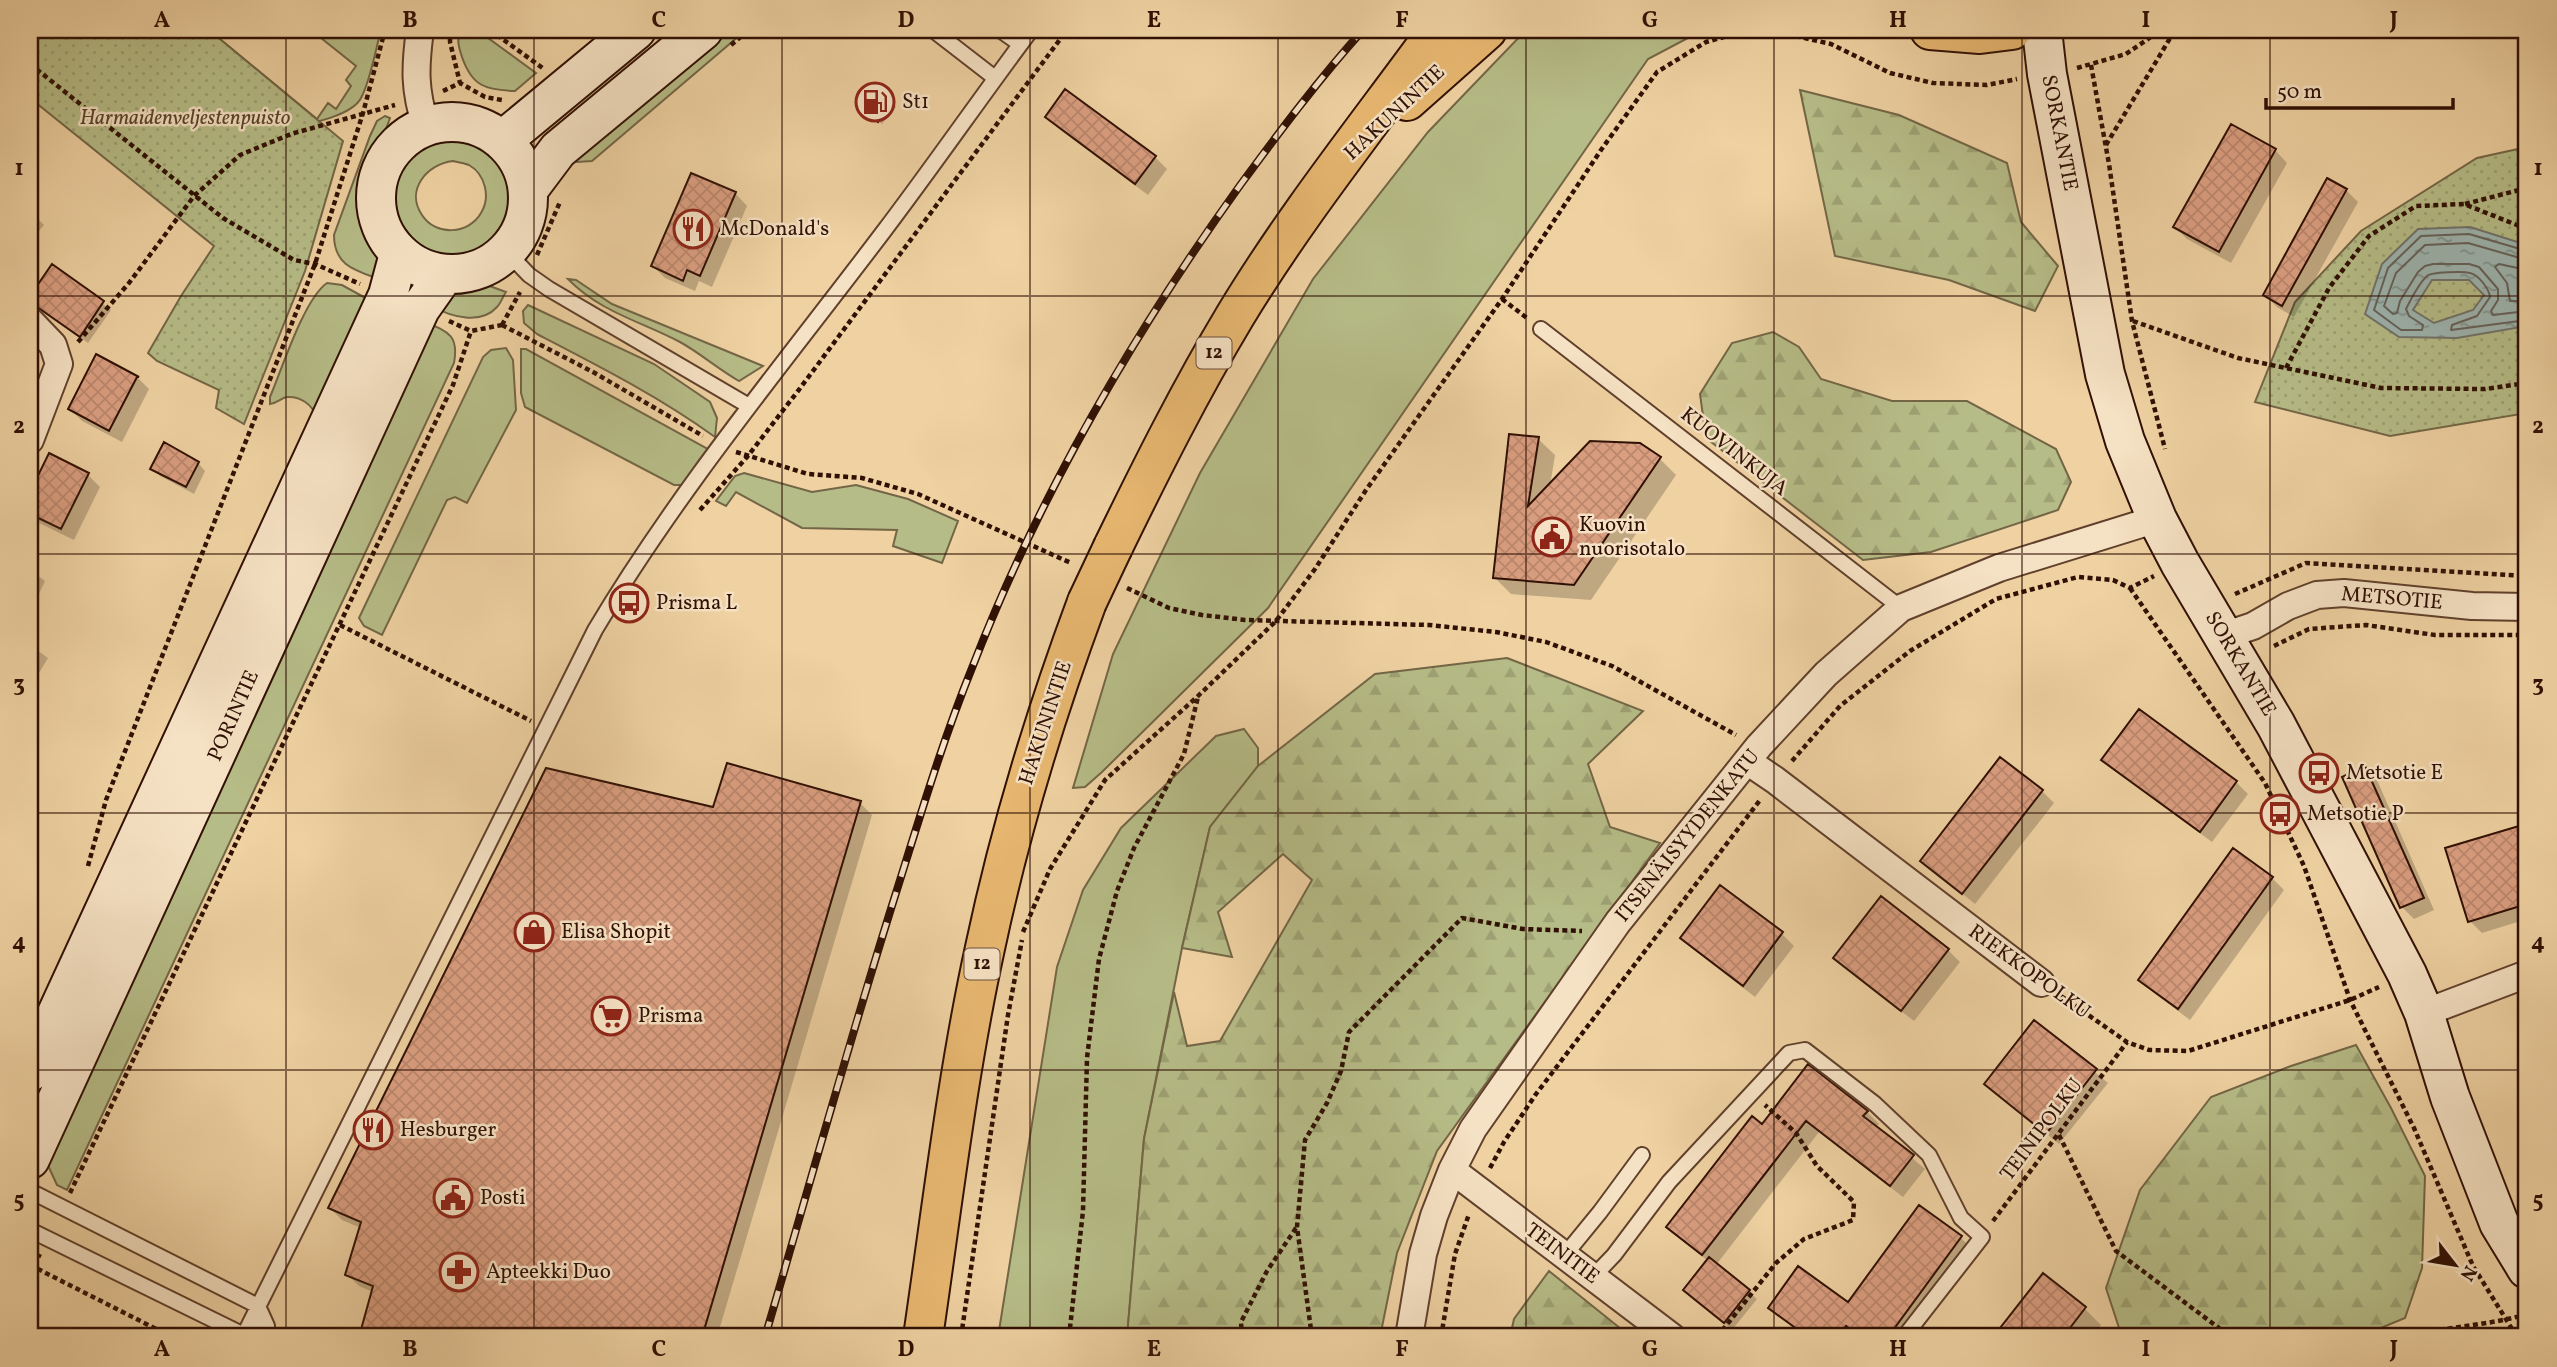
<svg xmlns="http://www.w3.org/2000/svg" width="2557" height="1367" viewBox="0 0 2557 1367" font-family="Vollkorn,serif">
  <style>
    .grass { fill: #b6bc87; stroke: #736646; stroke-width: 2; fill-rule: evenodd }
    .forest { fill: url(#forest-firs); stroke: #736646; stroke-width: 2 }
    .park { fill: url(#park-dots); stroke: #736646; stroke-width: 2 }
    .water { fill: url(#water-ripples); stroke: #71736b; stroke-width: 2; fill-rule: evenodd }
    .shadow { fill: #0003 }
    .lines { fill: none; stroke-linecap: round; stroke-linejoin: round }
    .shore { stroke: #66625a; stroke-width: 2 }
    .building { fill: url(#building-cross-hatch); stroke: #301004; stroke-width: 2 }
    .lane-casing { stroke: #60402c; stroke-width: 18 }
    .street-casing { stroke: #60402c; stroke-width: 30 }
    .secondary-casing { stroke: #301004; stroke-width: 42 }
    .highway-casing { stroke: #301004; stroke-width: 42 }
    .path { stroke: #301004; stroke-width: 4.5; stroke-dasharray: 5 3.5; stroke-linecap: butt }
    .lane { stroke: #f5e1c3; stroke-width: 14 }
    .street { stroke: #f5e1c3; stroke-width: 26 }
    .secondary { stroke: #f5e1c3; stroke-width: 38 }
    .highway { stroke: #e8b871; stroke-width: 38 }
    .rail-casing { stroke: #301004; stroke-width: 8 }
    .rail { stroke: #f5e1c3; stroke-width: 5; stroke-dasharray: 16; stroke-linecap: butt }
    .highway-bridge-casing { stroke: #301004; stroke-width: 42; stroke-linecap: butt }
    .highway-bridge { stroke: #e8b871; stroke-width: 38 }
    .grid { fill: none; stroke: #301004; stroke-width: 2; stroke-opacity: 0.55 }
    .labels { text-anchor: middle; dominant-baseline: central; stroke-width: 5; stroke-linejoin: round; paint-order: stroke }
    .shield { fill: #f5e1c3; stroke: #6b4f3d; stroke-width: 2 }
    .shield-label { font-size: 19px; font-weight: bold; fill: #301004 }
    .poi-label { font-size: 21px; fill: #301004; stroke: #f5e1c3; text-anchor: start }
    .street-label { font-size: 21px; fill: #301004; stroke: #f5e1c3 }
    .park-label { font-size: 21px; font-style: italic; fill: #58442b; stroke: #f5e1c3 }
    .neatline { fill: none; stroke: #301004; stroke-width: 2.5 }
    .grid-label { font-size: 23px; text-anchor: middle; font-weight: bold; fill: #301004 }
  </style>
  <defs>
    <pattern id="forest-firs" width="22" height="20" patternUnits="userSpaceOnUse" patternTransform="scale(1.75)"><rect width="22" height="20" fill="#b6bc87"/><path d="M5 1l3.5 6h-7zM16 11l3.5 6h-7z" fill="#9da173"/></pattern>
    <pattern id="park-dots" width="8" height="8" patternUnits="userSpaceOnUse" patternTransform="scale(1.75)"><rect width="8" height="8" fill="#b6bc87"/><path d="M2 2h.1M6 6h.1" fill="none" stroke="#9da173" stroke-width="1.8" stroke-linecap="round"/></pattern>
    <pattern id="water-ripples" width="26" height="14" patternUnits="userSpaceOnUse" patternTransform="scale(1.75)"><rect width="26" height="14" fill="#9db5b0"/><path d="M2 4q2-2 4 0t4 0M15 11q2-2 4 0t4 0" fill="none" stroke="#80928d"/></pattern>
    <pattern id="building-cross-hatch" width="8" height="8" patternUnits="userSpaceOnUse" patternTransform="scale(1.75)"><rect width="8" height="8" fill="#da9e80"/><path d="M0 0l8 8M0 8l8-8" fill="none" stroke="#bb876d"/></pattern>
  </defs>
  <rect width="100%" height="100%" fill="#efd1a2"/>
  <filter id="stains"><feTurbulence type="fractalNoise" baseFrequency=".00286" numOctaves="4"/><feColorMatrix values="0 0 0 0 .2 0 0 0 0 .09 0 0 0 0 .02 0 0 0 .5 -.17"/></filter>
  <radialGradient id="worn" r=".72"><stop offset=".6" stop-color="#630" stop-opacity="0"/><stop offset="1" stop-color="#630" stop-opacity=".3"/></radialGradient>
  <path class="grass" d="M209,30L317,119L328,103L336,109L351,86L346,80L356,66L311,30H381C376,48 370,82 361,98C351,118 298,126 277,131Z
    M461,30H477L536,73L515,91C485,90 472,86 462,57C459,48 456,39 461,30Z
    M725,30H746L592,161L577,162L573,158Z
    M1526,30H1703L1648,59L1268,608L1102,772L1085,787L1073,788L1113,654L1200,473L1313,279L1428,132Z
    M385,116L390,118C380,149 356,176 362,211C367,238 383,249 379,279C354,270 334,265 334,235L370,136L377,121Z
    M455,137C557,158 498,290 424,249C412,242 400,231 396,217C381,170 411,142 455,137ZM453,161C458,162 464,163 469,165C485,174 491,197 481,213C469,234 436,237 422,215C405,190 427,164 453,161Z
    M568,279L576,280L612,304L763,366L739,381C718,369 700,353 680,342C640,321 600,312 568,279Z
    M327,283L342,285L371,301L316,416C312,405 301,396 287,397C281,398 277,403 270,404V397C282,369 304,299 327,283Z
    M472,283L487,285L506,292C503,296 501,303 497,307C481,325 451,317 434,307L452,291Z
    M528,305L654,364L710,402L717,418L715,437C660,397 597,365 537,334L524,323L523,311Z
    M425,322C449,332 459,336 454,363L67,1190L57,1185L45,1159Z
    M506,348L513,360L516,410L467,503L455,497L447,500L382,635L364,626L359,618L483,357L491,350Z
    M521,349H526L708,449L683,485H674L525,407L521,393Z
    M744,473L812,492L856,485L908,499L958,521L942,563L893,546L897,530L802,528L736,492L726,506L716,501L735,476Z
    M1244,729L1258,748V766L1210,827L1182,948L1144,1139L1127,1337H998L1057,967L1083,890L1121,828L1216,736Z"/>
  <path class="forest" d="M1800,90L1899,115L2007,163L2021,222L2058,266L2035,311L1949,280L1835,256Z
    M1773,332L1799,347L1821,379L1892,401H1967L2056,449L2071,482L2058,510L1931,552L1863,560L1706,438L1700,394L1732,343Z
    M1507,658L1643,711L1588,764L1610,827L1660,843L1437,1151L1397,1253L1380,1337H1127L1144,1139L1174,992L1187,1046L1220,1041L1312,880L1283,854L1218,912L1232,957L1182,948L1210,827L1258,766L1375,674Z
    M2356,1045L2391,1108L2425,1176L2422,1268L2405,1318L2359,1337H2122L2106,1288L2140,1190L2211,1097L2291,1066Z
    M1549,1271L1631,1337H1510L1514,1319Z"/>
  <path class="park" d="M30,30H209L343,141L305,271L244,424L216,408L219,390L157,361L148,353L181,296L214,246L30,98Z
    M2527,147V413L2390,436L2255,402L2295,302L2361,231L2477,158Z"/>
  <path class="water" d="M2470,227L2527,245V326L2457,338L2399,337L2365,314L2382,264L2418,229ZM2432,280H2469L2484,295L2473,310L2434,323L2413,310Z"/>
  <path class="shadow" d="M893,103L896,107L882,124L862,108Z
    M1047,117L1155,157L1167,169L1148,195L1059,129Z
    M2275,150L2287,163L2231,263L2187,239L2175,227Z
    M2346,190L2358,202L2294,317L2277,307L2265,295Z
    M735,193L747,206L712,287L699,281L695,291L665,278L653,266Z
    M30,211L44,225L30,242Z
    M53,267L111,310L88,343L30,300Z
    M97,357L138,378L149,389L122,442L82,421L70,409Z
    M30,376L42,387L35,400L30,397Z
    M1538,439L1555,455L1550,486L1639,445L1660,459L1676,475L1591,600L1511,594L1495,578Z
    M50,456L88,475L100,487L74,540L35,521L30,516V496Z
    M198,463L205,471L194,494L160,476L152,468Z
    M30,570L45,581L30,613Z
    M30,645L48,658L39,673L30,667Z
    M2104,759L2236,782L2248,794L2212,842L2116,771Z
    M2365,768L2377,780L2434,910L2414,919L2402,907Z
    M2042,791L2054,803L1975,904L1922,861Z
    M860,803L872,815L717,1337H361L373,1292L359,1286L347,1274L361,1228L342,1220L330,1208L714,809Z
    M2519,828L2527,836V919L2482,933L2470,921Z
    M2272,878L2284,890L2190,1020L2153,992L2141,980Z
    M1721,887L1782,934L1794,946L1755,997L1694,950L1682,938Z
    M1948,950L1960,962L1914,1021L1848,970Z
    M2034,1022L2108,1083L2059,1144L1986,1084Z
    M1867,1112L1879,1124L1876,1127L1925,1169L1903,1197L1819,1132L1716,1265L1757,1299L1732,1330L1693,1297L1708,1261L1668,1227L1762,1126Z
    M1920,1207L1961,1238L1977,1254L1916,1337H1805L1770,1307L1848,1305Z
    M2043,1276L2085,1309L2101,1325L2092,1337H1995Z"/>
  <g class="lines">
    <path class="shore" d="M2527,251L2469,234L2421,236L2388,268L2374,310L2401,330H2422L2423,325L2409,316L2406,309C2411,299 2419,283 2427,276C2431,272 2464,271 2470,273C2479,275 2489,289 2490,297L2477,316L2452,325L2451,330L2527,320
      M2527,260L2468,243L2425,245L2396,273L2384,306L2393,314L2397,313L2400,301L2418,272L2425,266L2433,264H2469L2479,267L2498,289V300L2491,311L2493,315L2527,311
      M2527,270L2499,264L2495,267L2507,283L2510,301H2527"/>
  </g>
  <path class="building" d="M873,85L894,102L878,122L857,105Z
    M1065,89L1156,156L1135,184L1045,117Z
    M2231,124L2276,149L2219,252L2173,227Z
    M691,173L736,192L700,276L687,270L683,281L651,266Z
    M2327,178L2347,189L2282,306L2263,295Z
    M52,264L104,301L80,337L30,302V296Z
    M96,354L139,377H137L109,431L68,409Z
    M1509,434L1539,437L1528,506L1590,441L1640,443L1661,457L1574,585L1493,578Z
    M164,442L199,462L186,487L150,469Z
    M49,453L89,473L61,529L30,514V492Z
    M2139,709L2237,781L2200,832L2101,760Z
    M2000,757L2043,790L1962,894L1920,861Z
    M727,763L861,801L702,1337H359L373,1286L345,1275L361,1222L328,1208L546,768L713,807Z
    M2365,766L2424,898L2400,908L2342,777Z
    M2519,826L2527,852V904L2468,922L2445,848Z
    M2233,848L2273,877L2178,1009L2138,980Z
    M1720,885L1783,932L1743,986L1680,938Z
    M1881,896L1949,949L1901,1011L1833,958Z
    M2034,1020L2097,1069L2046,1134L1984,1084Z
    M1808,1064L1868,1111L1863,1116L1914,1155L1890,1186L1806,1121L1702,1255L1666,1227L1752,1116L1762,1124Z
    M1919,1205L1962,1236L1888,1337H1862L1846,1326L1838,1337H1808L1768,1308L1798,1266L1848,1302Z
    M1709,1257L1750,1290L1724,1323L1683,1290Z
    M2043,1273L2086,1307L2063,1337H1993Z"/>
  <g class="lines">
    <defs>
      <path id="lane" d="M933,30L995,78
        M1000,30L1020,44
        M506,251L529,275L549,289L749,406
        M1541,329L1901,608
        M30,1191L258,1306L267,1326L244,1335L30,1230
        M1564,1256L1600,1212L1642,1155
        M1592,1278L1614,1255L1669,1182L1789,1053L1805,1050L1875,1104L1929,1155L1961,1218L1982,1237L1904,1337
        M243,1337L595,630C679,489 785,362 884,231C934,165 981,97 1031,30"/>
      <path id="street" d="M420,30C415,67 414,90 426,126
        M30,321L53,345L59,364L30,440
        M2223,636L2253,626L2288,606L2317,595L2344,593L2472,606L2527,607
        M1747,761L1775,780L2041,983
        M2424,1013L2527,974
        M1452,1170L1672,1337
        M1409,1337L1423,1254L1434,1216L1452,1170L1473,1129L1618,922L1759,746L1826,674L1901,608L1999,568L2157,519"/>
      <path id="secondary" d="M2042,30L2047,74L2105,374L2125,441L2157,519L2180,563L2276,725L2407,974L2424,1013L2450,1097L2499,1223L2527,1269
        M376 198a76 76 0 1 1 152 0a76 76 0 1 1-152 0Z
        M503,140L636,30
        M528,190L558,150L703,30
        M30,1072L388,295L399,254
        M30,1159L420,309L444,275"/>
      <path id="highway" d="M1930,30L1980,34L2012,30
        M1407,101L1487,30
        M1113,547C1151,469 1190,391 1235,316C1293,220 1363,132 1429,42L1442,30
        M923,1337C942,1208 957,1076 985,948C1010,830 1045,715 1087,602"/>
    </defs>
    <use href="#lane" class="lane-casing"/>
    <use href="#street" class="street-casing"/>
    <use href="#secondary" class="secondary-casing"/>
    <use href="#highway" class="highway-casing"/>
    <path class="path" d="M450,30V42L460,83
      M490,30L544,69
      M731,45L749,30
      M30,64L223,218L294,260L315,264L360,284
      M2091,65L2109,164L2132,321L2165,449
      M2077,68L2126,54L2161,30
      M443,91L460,83L485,97L502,100
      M2106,145L2175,30
      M2465,204L2519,190L2527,185
      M537,255L560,202
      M1502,299L1527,318
      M449,321L471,331L502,325
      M2133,321L2238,358L2381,388L2485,389L2527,383
      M502,325L593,372L703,436
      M502,325L520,292
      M78,342L129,283L194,196L240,155L291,134L395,105
      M2286,368L2329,288L2369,236L2416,206L2464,204L2527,229
      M736,452L808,474L862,478L918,494L1071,563
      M700,510L747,457L798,391L1067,30
      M1127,588L1169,608L1202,615L1245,620L1429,625L1496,632L1546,642L1612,666L1736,735
      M2130,588L2265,783L2304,866L2350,1000L2414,1128L2473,1266L2517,1337
      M2235,594L2306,563L2527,576
      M340,625L531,721
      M2274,646L2309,629L2366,625L2435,635H2527
      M1792,761L1840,706L1910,651L1996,599L2078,577L2113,580L2130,588L2154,576
      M88,866L106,800L315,264L363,113L385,30
      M1023,932L1050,869L1105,780L1198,696L1276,621L1315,569L1366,490L1502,299L1601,150L1657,72L1706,42L1742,32H1778L1831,44L1890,73L1933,83L1987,85L2017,79
      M2061,996L2127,1042L2149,1050L2188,1051L2350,1000L2379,987
      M2059,1135L2116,1251L2231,1337
      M1490,1168L1504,1142L1536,1094L1760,800
      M70,1193L453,385L471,331
      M1993,1221L2127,1042
      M30,1265L172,1337
      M30,1272L40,1254
      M961,1337L1008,1015L1022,940
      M1069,1337L1083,1211L1087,1058L1099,959L1117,891L1134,848L1184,754L1198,697
      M1242,1337L1241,1322L1267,1271L1296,1228
      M1312,1337L1297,1227L1305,1140L1327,1103L1341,1071L1349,1032L1462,918L1523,929L1582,931
      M1441,1337L1455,1254L1469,1214
      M1717,1337L1776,1263L1804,1239L1853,1220L1854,1202L1817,1166L1796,1133L1765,1105
      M2406,1337C2446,1326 2488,1326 2527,1314"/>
    <use href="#lane" class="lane"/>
    <use href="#street" class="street"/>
    <use href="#secondary" class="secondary"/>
    <use href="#highway" class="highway"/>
    <defs>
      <path id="rail" d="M765,1337C808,1190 849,1042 895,896C919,820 942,742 972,668C1039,495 1133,334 1241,184C1280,131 1319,79 1363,30"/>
    </defs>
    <use href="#rail" class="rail-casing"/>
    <use href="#rail" class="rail"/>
    <defs>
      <path id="highway-bridge" d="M1087,602L1113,547"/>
    </defs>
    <use href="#highway-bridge" class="highway-bridge-casing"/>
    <use href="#highway-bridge" class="highway-bridge"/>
  </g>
  <path class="grid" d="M286,30V1337M534,30V1337M782,30V1337M1030,30V1337M1278,30V1337M1526,30V1337M1774,30V1337M2022,30V1337M2270,30V1337M30,296H2527M30,554H2527M30,813H2527M30,1070H2527"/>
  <defs>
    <symbol id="fuel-ring" viewBox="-11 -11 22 22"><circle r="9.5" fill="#f5e1c3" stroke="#8f2418" stroke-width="1.5"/><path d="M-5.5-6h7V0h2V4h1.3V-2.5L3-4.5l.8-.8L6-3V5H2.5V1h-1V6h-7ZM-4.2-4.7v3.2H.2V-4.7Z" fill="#8f2418"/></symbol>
    <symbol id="restaurant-ring" viewBox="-11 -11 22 22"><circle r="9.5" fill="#f5e1c3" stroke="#8f2418" stroke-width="1.5"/><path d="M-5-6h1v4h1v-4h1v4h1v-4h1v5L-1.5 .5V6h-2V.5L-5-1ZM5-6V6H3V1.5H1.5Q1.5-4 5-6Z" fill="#8f2418"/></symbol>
    <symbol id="civic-ring" viewBox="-11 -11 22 22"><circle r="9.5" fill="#f5e1c3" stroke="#8f2418" stroke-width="1.5"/><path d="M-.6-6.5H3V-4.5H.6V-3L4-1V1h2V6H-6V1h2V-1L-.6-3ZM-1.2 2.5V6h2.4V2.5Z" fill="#8f2418"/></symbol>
    <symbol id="bus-ring" viewBox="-11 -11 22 22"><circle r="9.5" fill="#f5e1c3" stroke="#8f2418" stroke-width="1.5"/><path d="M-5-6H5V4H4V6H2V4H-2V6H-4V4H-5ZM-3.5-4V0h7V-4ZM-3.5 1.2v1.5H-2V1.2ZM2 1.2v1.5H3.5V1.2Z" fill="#8f2418"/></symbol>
    <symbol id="shop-ring" viewBox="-11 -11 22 22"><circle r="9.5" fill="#f5e1c3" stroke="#8f2418" stroke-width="1.5"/><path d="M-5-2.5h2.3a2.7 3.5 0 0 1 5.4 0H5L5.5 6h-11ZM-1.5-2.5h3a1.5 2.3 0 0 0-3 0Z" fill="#8f2418"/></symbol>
    <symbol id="supermarket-ring" viewBox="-11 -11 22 22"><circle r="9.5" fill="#f5e1c3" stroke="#8f2418" stroke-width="1.5"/><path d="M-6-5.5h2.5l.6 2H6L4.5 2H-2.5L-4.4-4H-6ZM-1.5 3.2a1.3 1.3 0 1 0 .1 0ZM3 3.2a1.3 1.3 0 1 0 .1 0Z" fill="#8f2418"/></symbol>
    <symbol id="pharmacy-ring" viewBox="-11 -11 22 22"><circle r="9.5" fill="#f5e1c3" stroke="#8f2418" stroke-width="1.5"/><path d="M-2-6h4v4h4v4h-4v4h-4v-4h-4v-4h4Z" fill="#8f2418"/></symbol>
  </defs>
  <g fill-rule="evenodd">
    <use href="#fuel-ring" x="853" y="80" width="44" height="44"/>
    <use href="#restaurant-ring" x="671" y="207" width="44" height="44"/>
    <use href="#civic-ring" x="1530" y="515" width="44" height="44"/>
    <use href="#bus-ring" x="607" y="581" width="44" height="44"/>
    <use href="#bus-ring" x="2297" y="751" width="44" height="44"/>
    <use href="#bus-ring" x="2258" y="792" width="44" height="44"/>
    <use href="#shop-ring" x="512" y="910" width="44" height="44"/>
    <use href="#supermarket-ring" x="589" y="994" width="44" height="44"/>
    <use href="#restaurant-ring" x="351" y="1108" width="44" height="44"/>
    <use href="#civic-ring" x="431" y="1176" width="44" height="44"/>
    <use href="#pharmacy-ring" x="437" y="1250" width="44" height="44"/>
  </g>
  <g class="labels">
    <g class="shield">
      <rect x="1196.5" y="337.5" width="35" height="31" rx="5"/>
      <rect x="964.5" y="948.5" width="35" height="31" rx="5"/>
    </g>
    <g class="shield-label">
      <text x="1214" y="353">12</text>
      <text x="982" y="964">12</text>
    </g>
    <g class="poi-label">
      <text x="902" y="102">St1</text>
      <text x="720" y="229">McDonald's</text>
      <text x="1579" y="525">Kuovin<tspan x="1579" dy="24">nuorisotalo</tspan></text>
      <text x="656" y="603">Prisma L</text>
      <text x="2346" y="773">Metsotie E</text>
      <text x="2307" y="814">Metsotie P</text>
      <text x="561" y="932">Elisa Shopit</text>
      <text x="638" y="1016">Prisma</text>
      <text x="400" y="1130">Hesburger</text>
      <text x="480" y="1198">Posti</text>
      <text x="486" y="1272">Apteekki Duo</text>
    </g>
    <g class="street-label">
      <text transform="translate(1395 113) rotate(-43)">HAKUNINTIE</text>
      <text transform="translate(2059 133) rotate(79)">SORKANTIE</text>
      <text transform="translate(1734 452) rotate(38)">KUOVINKUJA</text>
      <text transform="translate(2392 599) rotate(5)">METSOTIE</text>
      <text transform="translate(2240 664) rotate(59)">SORKANTIE</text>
      <text transform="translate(234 716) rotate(-66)">PORINTIE</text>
      <text transform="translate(1046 723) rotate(-72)">HAKUNINTIE</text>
      <text transform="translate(1688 836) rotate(-51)">ITSENÄISYYDENKATU</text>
      <text transform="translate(2029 972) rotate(36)">RIEKKOPOLKU</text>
      <text transform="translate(2042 1130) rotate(-53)">TEINIPOLKU</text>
      <text transform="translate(1562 1254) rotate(37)">TEINITIE</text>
    </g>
    <g class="park-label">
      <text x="185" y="118">Harmaidenveljestenpuisto</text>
    </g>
  </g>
  <rect width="2557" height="1367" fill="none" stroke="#efd1a2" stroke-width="77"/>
  <g transform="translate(2455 1265) rotate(121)" stroke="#f5e1c3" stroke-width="5" paint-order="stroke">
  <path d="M0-5L12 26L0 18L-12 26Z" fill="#301004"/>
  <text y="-10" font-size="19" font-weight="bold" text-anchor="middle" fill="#301004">N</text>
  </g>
  <path d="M2266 98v10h187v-10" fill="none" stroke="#301004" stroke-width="3.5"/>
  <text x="2277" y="98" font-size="21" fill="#301004" stroke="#f5e1c3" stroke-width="5" paint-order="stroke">50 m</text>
  <rect x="38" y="38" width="2480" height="1290" class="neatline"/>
  <g class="grid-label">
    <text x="162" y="27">A</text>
    <text x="410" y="27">B</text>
    <text x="659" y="27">C</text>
    <text x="906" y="27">D</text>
    <text x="1154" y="27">E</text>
    <text x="1402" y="27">F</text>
    <text x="1650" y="27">G</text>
    <text x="1898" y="27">H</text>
    <text x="2146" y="27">I</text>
    <text x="2394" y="27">J</text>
    <text x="19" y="175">1</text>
    <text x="2538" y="175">1</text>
    <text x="19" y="433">2</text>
    <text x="2538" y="433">2</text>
    <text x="19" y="691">3</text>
    <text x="2538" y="691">3</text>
    <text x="19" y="949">4</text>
    <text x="2538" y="949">4</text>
    <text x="19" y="1207">5</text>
    <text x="2538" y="1207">5</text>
    <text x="162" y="1356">A</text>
    <text x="410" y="1356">B</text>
    <text x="659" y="1356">C</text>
    <text x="906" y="1356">D</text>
    <text x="1154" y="1356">E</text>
    <text x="1402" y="1356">F</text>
    <text x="1650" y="1356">G</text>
    <text x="1898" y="1356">H</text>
    <text x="2146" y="1356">I</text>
    <text x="2394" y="1356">J</text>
  </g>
  <rect width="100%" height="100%" filter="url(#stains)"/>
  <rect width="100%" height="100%" fill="url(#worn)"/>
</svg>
